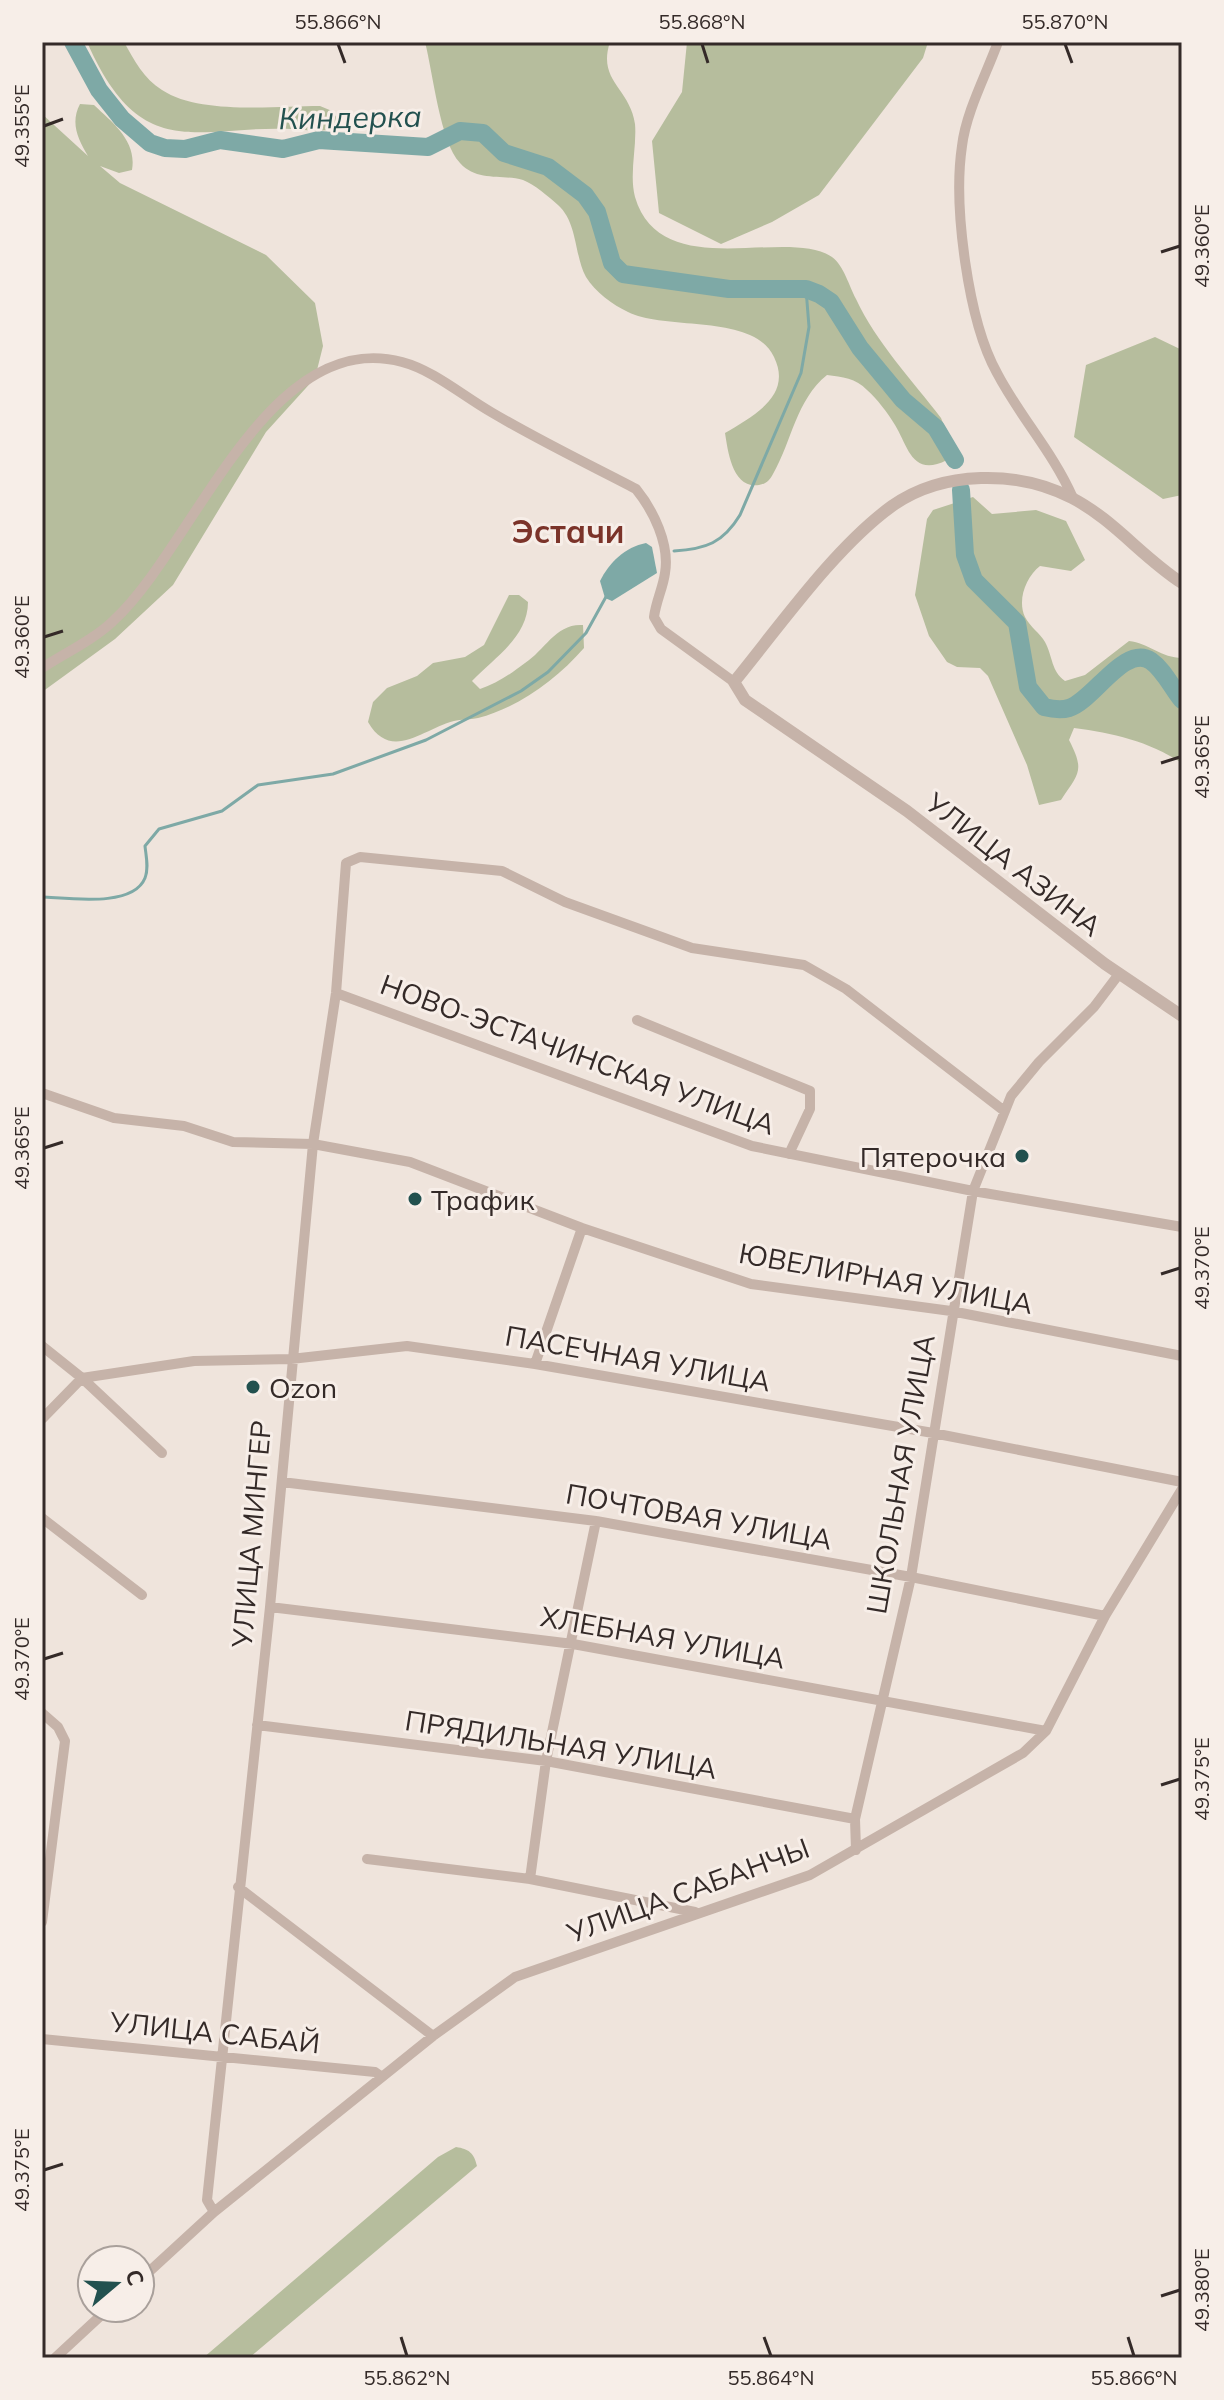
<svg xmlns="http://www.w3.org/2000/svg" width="1224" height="2400" viewBox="0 0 1224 2400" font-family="Mulish,sans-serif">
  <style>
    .green { fill: #b6bd9d }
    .water { fill: #7ea9a6 }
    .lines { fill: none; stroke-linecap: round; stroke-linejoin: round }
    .stream { stroke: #7ea9a6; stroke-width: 3 }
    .river { stroke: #7ea9a6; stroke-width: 18 }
    .minor { stroke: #c6b3a9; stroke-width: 10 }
    .tertiary { stroke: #c6b3a9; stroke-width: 12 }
    .ticks { fill: none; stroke: #342a28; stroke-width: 3 }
    .poi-dot { fill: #22514f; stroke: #f7eee8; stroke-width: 3 }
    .labels { text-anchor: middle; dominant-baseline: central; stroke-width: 6; stroke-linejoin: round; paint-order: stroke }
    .street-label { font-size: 28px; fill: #342a28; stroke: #f7eee8 }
    .poi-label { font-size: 28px; fill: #342a28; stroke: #f7eee8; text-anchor: start }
    .water-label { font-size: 30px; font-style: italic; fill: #22514f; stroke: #f7eee8 }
    .quarter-label { font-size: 32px; font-weight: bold; fill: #7b3329; stroke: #f7eee8 }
    .neatline { fill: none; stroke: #342a28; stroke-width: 3 }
    .ticks-label { font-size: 20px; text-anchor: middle; fill: #342a28 }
  </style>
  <rect width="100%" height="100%" fill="#efe4dc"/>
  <path class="green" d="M87,42H124C134,60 144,79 162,90C200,115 275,106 320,106L332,111L340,122L329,130L315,131C206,117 146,176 87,42Z
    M425,42H610C597,81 630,88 635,124C637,147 629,174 635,197C661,285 787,226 832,257C844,266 849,286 856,299C876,342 912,380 941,418L947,433V460C912,478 908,446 895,425C888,413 877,399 867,390C856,378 842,377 827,375C796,400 792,441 773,474C770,480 766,484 759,485C732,489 728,451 725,433C753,416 793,396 774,357C754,313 665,331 628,312C613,305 595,292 586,277C574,255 578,223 558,205C549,197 534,184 523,180C502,174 477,182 460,163C440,142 433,73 425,42Z
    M687,42H928L923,58L819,195L772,222L721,244L659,213L652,141L682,92Z
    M80,104L94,105C113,123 137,141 132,170L119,173L100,166L120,183L266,255L315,303L323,346L315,378L266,432L173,585L115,639L42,692V114L88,156C78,139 70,123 80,104Z
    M1155,337L1182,350V495L1163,499L1074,437L1086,365Z
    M973,497L992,514L1036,510L1066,521L1085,560L1071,571L1040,566C1026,577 1017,600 1025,617C1030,627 1040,633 1045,642C1053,657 1051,671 1065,681L1085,675L1129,641C1148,643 1162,658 1182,658V763C1148,741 1113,733 1074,728L1069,740C1085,771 1079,773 1061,800L1039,805L1027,765L988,676L980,668L957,667L947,662L929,636L915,595L927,519L933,510Z
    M509,595H519L528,602C528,637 494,658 472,681L480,689C496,684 512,673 525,663C545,650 556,623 583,625L584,648C556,680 519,707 478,718C470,720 461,719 454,721C423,729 391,762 368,722L373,702L387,688L417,676L433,663L465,657L484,645Z
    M456,2147C469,2149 474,2153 477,2166L249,2358H203L438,2157Z"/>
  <path class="water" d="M646,543L652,547L657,573L612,601L605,598L600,581C609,563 625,547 646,543Z"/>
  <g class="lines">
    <path class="stream" d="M674,551C706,549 723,543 740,515L801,373L809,327L806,289
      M42,897C68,898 133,908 145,878C149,868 146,856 145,846L159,829L222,811L258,785L333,774L426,740L521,691L548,672L586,633L607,595"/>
    <path class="river" d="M73,42L99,90L122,119L150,143L165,148L185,149L220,140L283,149L319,140L428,147L460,131L483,133L504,153L548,167L585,195L597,212L612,263L623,274L729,289H806L819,294L831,302L860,348L903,400L936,428L955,460
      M961,490L965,555L974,580L1017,623L1028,687L1044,707C1052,709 1062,710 1069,708C1093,701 1125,643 1151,661C1164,670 1172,688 1182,700"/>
    <path class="minor" d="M998,42C986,75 966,112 962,146C953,206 968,321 997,373C1020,417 1053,452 1073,498
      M42,668C65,653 93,640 113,621C194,548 267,326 402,362C433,370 463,396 491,412C538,440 588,464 636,489C653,510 670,544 665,573C663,588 656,601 654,617L661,629L734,682
      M336,993L752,1146L973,1191L1182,1227
      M637,1020L810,1091V1109L789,1154
      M42,1093L114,1118L184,1126L233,1142L313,1144L410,1162L582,1228L751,1284L951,1311L1182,1356
      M42,1346L82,1378L162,1453
      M535,1364L582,1228
      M42,1419L82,1378L194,1361L291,1359L407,1346L535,1364L933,1433L1182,1482
      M282,1482L596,1521L911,1577L1105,1616
      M42,1518L142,1595
      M270,1607L573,1644L1046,1731
      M42,1713L58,1727L65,1741L42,1922
      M257,1725L546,1761L855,1819
      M856,1850L855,1819L911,1577L973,1191L1011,1096L1039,1062L1094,1007L1119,974
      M367,1859L530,1879L695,1912
      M530,1879L546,1761L596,1521
      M238,1887L433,2036
      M42,2039L375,2072L382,2077
      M214,2212L207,2200L270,1607L313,1144L336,993L346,863L360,857L502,871L565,902L692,948L804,965L846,989L1003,1110
      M140,2280L214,2212L433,2036L515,1977L810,1875L1023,1753L1046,1731L1105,1616L1182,1489
      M55,2358L109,2308"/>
    <path class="tertiary" d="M1182,583C1143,558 1113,519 1072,498C1018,470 943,470 892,506C835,547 779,627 734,682L745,700L907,811L1105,964L1182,1016"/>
  </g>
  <path class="ticks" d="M338,44L345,63M702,44L708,63M1065,44L1072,63M44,126L63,119M1161,252L1180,246M44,637L63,631M1161,763L1180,757M44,1148L63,1142M1161,1274L1180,1268M44,1659L63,1653M1161,1785L1180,1779M44,2170L63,2164M1161,2296L1180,2290M401,2337L407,2356M764,2337L771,2356M1128,2337L1134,2356"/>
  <g class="poi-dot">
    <circle cx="1022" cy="1156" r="8"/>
    <circle cx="415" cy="1199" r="8"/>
    <circle cx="253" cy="1387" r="8"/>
  </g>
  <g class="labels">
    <g class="street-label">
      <text transform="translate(1014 864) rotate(38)">УЛИЦА АЗИНА</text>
      <text transform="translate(578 1054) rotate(20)">НОВО-ЭСТАЧИНСКАЯ УЛИЦА</text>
      <text transform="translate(886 1278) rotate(10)">ЮВЕЛИРНАЯ УЛИЦА</text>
      <text transform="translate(638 1358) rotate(10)">ПАСЕЧНАЯ УЛИЦА</text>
      <text transform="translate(900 1474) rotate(-80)">ШКОЛЬНАЯ УЛИЦА</text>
      <text transform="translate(699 1516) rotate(10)">ПОЧТОВАЯ УЛИЦА</text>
      <text transform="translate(251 1534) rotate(-85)">УЛИЦА МИНГЕР</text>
      <text transform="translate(663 1637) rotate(10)">ХЛЕБНАЯ УЛИЦА</text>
      <text transform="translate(561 1744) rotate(9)">ПРЯДИЛЬНАЯ УЛИЦА</text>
      <text transform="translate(688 1890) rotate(-20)">УЛИЦА САБАНЧЫ</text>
      <text transform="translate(215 2032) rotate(6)">УЛИЦА САБАЙ</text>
    </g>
    <g class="poi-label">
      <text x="1006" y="1156" text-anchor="end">Пятерочка</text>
      <text x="431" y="1199">Трафик</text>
      <text x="269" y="1387">Ozon</text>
    </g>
    <g class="water-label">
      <text transform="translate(350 117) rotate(-1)">Киндерка</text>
    </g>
    <g class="quarter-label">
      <text x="568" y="531">Эстачи</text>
    </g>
  </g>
  <rect width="1224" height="2400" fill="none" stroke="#f7eee8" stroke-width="88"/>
  <g transform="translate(116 2284) rotate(71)"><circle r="38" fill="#f7eee8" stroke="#a9a09b" stroke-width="2"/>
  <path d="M0-6L14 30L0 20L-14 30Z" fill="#22514f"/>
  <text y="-12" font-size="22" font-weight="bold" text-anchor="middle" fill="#342a28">С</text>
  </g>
  <rect x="44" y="44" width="1136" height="2312" class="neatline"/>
  <g class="ticks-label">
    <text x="338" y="29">55.866°N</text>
    <text x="702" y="29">55.868°N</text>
    <text x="1065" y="29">55.870°N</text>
    <text transform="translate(22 126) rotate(-90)" y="7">49.355°E</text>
    <text transform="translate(1202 246) rotate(-90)" y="7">49.360°E</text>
    <text transform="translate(22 637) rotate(-90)" y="7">49.360°E</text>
    <text transform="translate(1202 757) rotate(-90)" y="7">49.365°E</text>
    <text transform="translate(22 1148) rotate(-90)" y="7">49.365°E</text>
    <text transform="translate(1202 1268) rotate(-90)" y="7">49.370°E</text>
    <text transform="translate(22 1659) rotate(-90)" y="7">49.370°E</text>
    <text transform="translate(1202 1779) rotate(-90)" y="7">49.375°E</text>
    <text transform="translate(22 2170) rotate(-90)" y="7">49.375°E</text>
    <text transform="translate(1202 2290) rotate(-90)" y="7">49.380°E</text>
    <text x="407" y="2385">55.862°N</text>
    <text x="771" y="2385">55.864°N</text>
    <text x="1134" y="2385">55.866°N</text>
  </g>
</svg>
